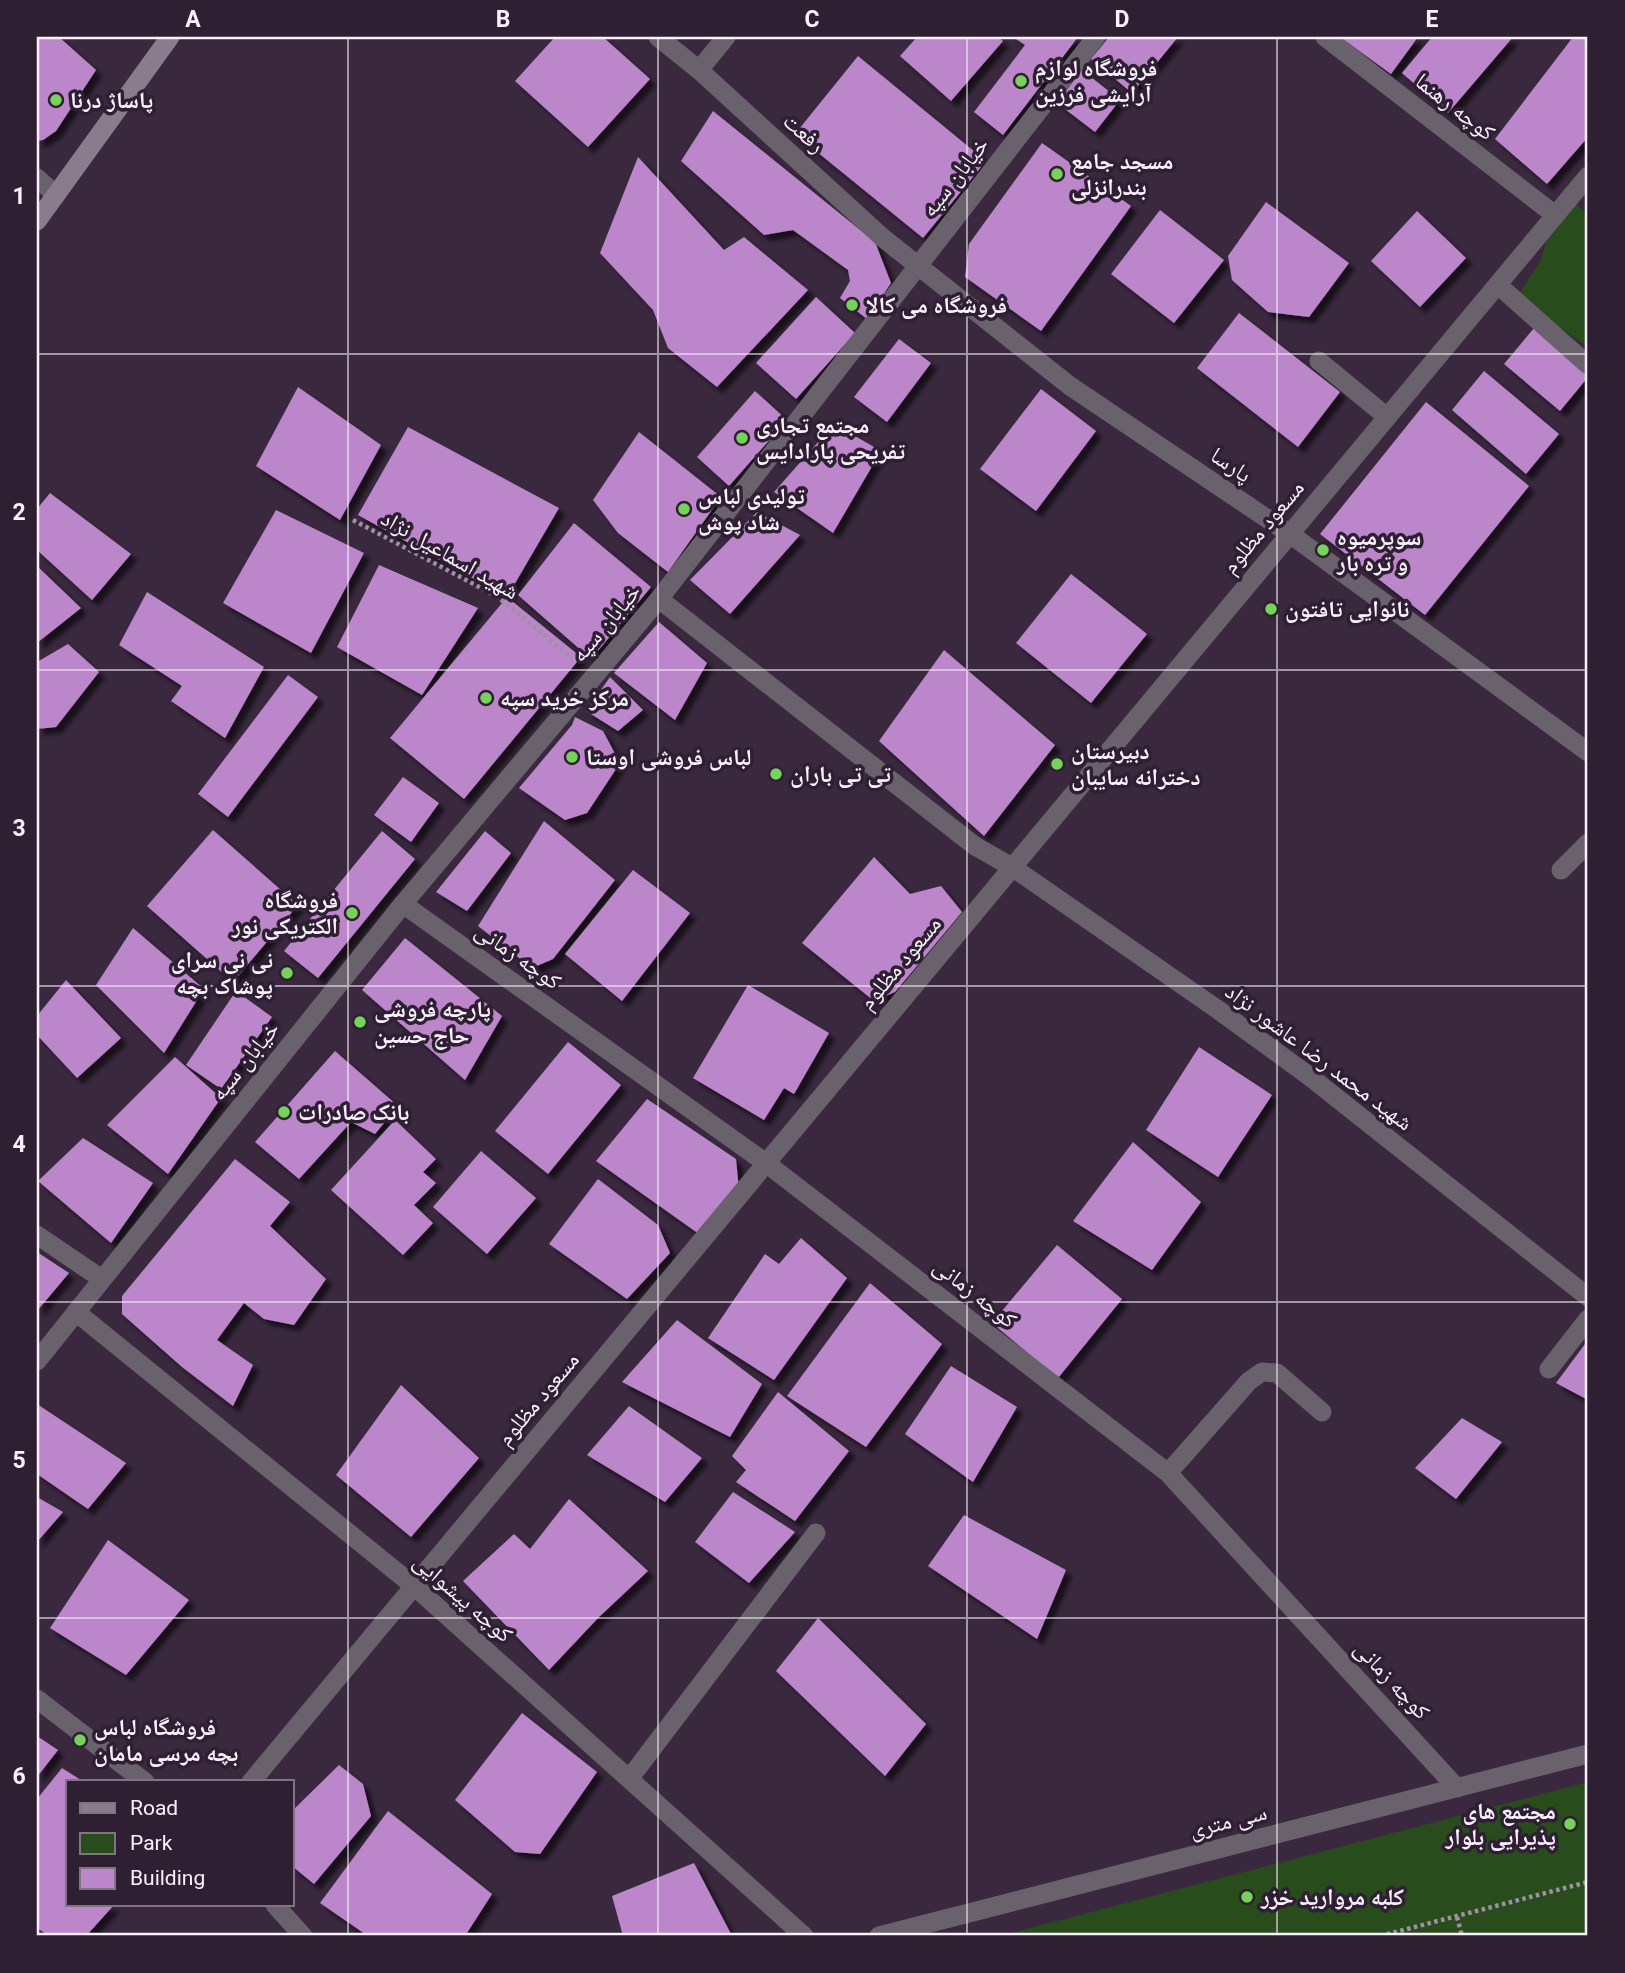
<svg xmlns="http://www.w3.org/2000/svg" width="1625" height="1973" viewBox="0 0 1625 1973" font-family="Roboto,'Noto Naskh Arabic',sans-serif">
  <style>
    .green { fill: #294c1d }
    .building { fill: #bc86cb; filter: url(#shadow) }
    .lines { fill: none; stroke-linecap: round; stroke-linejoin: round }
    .path { stroke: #9f91a3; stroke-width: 4.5; stroke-dasharray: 3.5 3.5; stroke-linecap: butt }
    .pedestrian { stroke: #69616b; stroke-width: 19 }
    .minor { stroke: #69616b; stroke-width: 19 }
    .tertiary { stroke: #69616b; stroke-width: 19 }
    .secondary { stroke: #897c8d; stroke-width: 19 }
    .grid { fill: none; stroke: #fbf1fe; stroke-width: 2; stroke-opacity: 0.55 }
    .poi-dot { fill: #77d259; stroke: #2f1f33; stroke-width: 2.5 }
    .labels { text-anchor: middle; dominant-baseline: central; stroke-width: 7; stroke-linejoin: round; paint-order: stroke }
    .poi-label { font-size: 23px; font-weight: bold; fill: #fbf1fe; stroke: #2f1f33; text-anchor: start }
    .street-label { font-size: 23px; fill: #fbf1fe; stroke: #2f1f33 }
    .neatline { fill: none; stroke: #fbf1fe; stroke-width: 2.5 }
    .grid-label { font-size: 23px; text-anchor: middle; font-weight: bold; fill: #fbf1fe }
  </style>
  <defs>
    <filter id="shadow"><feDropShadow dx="6" dy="6" stdDeviation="2" flood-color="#0009"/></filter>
  </defs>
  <rect width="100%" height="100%" fill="#39283e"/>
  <path class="green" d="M1576,204L1588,215V347L1517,297L1541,260L1548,235Z
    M1588,1782V1936H1000Z"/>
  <path class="building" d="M37,37H59L96,70L56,131L43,140L37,141Z
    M555,37H603L650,79L588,147L515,81Z
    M917,37H998L1003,41L951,101L900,56Z
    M1013,37H1078L1003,135L974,112L1025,45Z
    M1109,37H1178L1132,93L1091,59Z
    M1340,37H1418L1391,74Z
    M1432,37H1513L1448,113L1402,73Z
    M1573,37H1588V137L1547,184L1495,139Z
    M858,56L986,161L923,238L795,134Z
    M1082,70L1120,100L1095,132L1057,103Z
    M713,111L875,242L891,283L867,319L840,298L850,281L848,270L793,230L764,235L681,161Z
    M1042,143L1131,206L1041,331L965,277L969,244Z
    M638,157L724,250L744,237L808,290L717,387L668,348L653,310L600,253Z
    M1266,202L1349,263L1309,317L1268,312L1232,280L1228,256Z
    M1160,210L1224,260L1174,323L1111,274Z
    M1417,211L1466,258L1420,307L1371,261Z
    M816,297L855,333L796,399L756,363Z
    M1239,313L1340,392L1298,447L1197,368Z
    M1534,328L1588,374V377L1560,411L1504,364Z
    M899,339L931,363L887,422L854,397Z
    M1484,371L1559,434L1526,474L1452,410Z
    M298,387L381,445L340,520L256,466Z
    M1041,389L1096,431L1036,511L980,469Z
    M755,391L787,420L729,486L697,457Z
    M1426,402L1529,486L1425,615L1320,534Z
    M834,424L881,451L833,533L774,492Z
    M408,427L559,508L507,597L358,515Z
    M639,432L721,497L668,572L618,533L593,500Z
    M50,493L131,554L92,600L37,550V509Z
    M276,510L364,553L311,653L223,603Z
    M757,512L800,535L730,614L690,580Z
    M574,523L651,587L591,659L518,595Z
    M379,565L478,608L422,695L337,647Z
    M37,566L81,608L37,643Z
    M1071,574L1147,634L1091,703L1016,643Z
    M147,592L264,667L225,738L171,701L182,686L119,645Z
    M507,597L581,657L464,799L390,738Z
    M659,622L707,663L675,720L614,673Z
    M68,644L99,672L56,727L37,729V662Z
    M944,650L1055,745L984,836L879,741Z
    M288,675L318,697L228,817L198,794Z
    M610,677L643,710L618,731L586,711Z
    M575,717L603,731L620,763L587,813L565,820L519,788L572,725Z
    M403,777L439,803L411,842L374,815Z
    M544,821L615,880L553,959L532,968L478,926Z
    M213,830L298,905L233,982L147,906Z
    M382,831L415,859L318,978L284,951Z
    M485,831L511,853L467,911L436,892Z
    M874,857L910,894L941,886L962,912L895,992L874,1001L802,943Z
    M633,870L690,913L622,1001L565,954Z
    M133,928L204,989L164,1053L96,985Z
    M405,938L502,1016L465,1080L362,990Z
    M66,980L121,1038L77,1078L37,1035V1016Z
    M748,985L829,1033L794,1094L784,1088L764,1120L693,1078Z
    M236,991L272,1017L221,1089L186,1065Z
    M568,1042L621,1085L548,1174L495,1131Z
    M1199,1047L1272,1095L1218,1177L1146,1130Z
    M335,1051L398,1106L375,1134L351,1122L299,1179L255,1142Z
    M175,1057L221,1098L168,1174L107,1125Z
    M647,1099L736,1159L739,1190L699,1234L596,1161Z
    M395,1120L436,1159L423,1172L436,1183L414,1205L433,1223L403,1255L331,1190Z
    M83,1138L153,1183L111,1243L38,1181Z
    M1133,1142L1201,1202L1152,1270L1073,1221Z
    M481,1151L536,1198L487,1254L433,1207Z
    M235,1159L290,1202L270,1226L326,1279L294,1325L264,1319L244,1303L217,1340L253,1365L233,1406L182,1367L122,1314V1296Z
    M598,1179L658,1225L670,1253L627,1299L549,1244Z
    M801,1238L847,1278L774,1380L708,1338L765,1254L779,1264Z
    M1057,1245L1122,1299L1058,1378L992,1323Z
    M37,1252L69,1273L37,1311Z
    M870,1283L942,1344L866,1447L787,1396Z
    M677,1320L762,1384L730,1437L622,1382Z
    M1588,1340V1400L1556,1383Z
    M951,1366L1017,1407L973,1482L905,1434Z
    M401,1385L479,1458L411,1537L336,1475Z
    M778,1392L849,1451L795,1521L736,1482L746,1470L732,1456Z
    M37,1404L126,1463L88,1509L37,1474Z
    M629,1406L702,1458L665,1502L587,1455Z
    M1462,1418L1502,1442L1456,1499L1415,1468Z
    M733,1492L795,1532L749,1583L695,1542Z
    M37,1497L63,1512L37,1542Z
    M569,1499L648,1571L599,1617L549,1670L463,1581L514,1534L530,1549Z
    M964,1515L1066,1570L1037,1639L928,1566Z
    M108,1540L189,1600L126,1675L50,1628Z
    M818,1618L926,1724L885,1776L776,1671Z
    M522,1713L597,1772L540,1854L515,1852L455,1800Z
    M37,1736L58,1750L37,1777Z
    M339,1765L363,1784L371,1816L314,1884L292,1866V1811Z
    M62,1768L84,1782H68V1905H114L86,1936H49L37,1928V1799Z
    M388,1811L492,1894L465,1936H368L320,1903Z
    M694,1863L732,1936H623L612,1896Z"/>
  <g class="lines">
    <path class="path" d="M353,520L498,597L572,658
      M1457,1917L1462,1936
      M1380,1936L1588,1882"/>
    <path class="pedestrian" d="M37,1361L403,904L659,599L1096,37"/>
    <path class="minor" d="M658,37L699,70L883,238L1070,386L1290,534L1588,752
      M1325,37L1555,215
      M699,70L726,37
      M37,178L56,195
      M1498,285L1588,365
      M1319,361L1387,417
      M659,599L975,846L1012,867L1217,1009L1309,1076L1588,1297
      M1561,870L1588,843
      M403,904L766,1163L1168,1473L1457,1788
      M37,1235L102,1279
      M76,1312L414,1586L804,1936
      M1549,1369L1588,1319
      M1168,1473L1249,1381L1262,1372L1277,1373L1322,1412
      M37,1699L145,1782
      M629,1779L816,1533
      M275,1905L303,1936"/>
    <path class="tertiary" d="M251,1782L1588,176
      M879,1936L1588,1754"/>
    <path class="secondary" d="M37,221L170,37"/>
  </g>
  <path class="grid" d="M348,37V1936M658,37V1936M967,37V1936M1277,37V1936M37,354H1588M37,670H1588M37,986H1588M37,1302H1588M37,1618H1588"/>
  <g class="poi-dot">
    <circle cx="1021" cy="81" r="7"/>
    <circle cx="56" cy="100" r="7"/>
    <circle cx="1057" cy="174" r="7"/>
    <circle cx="852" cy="305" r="7"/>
    <circle cx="742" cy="438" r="7"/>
    <circle cx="684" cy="509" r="7"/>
    <circle cx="1323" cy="550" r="7"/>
    <circle cx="1271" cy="609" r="7"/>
    <circle cx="486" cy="698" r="7"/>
    <circle cx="572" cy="757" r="7"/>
    <circle cx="1057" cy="764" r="7"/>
    <circle cx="776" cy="774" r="7"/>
    <circle cx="352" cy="913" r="7"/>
    <circle cx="287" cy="973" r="7"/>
    <circle cx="360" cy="1022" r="7"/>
    <circle cx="284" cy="1112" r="7"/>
    <circle cx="80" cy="1740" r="7"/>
    <circle cx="1570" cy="1824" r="7"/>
    <circle cx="1247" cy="1897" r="7"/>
  </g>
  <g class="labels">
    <g class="poi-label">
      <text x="1035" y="68">فروشگاه لوازم<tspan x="1035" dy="26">آرایشی فرزین</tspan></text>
      <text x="70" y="100">پاساژ درنا</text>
      <text x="1071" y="161">مسجد جامع<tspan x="1071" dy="26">بندرانزلی</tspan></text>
      <text x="866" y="305">فروشگاه می کالا</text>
      <text x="756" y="425">مجتمع تجاری<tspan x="756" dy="26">تفریحی پارادایس</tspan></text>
      <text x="698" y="496">تولیدی لباس<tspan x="698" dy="26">شاد پوش</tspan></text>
      <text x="1337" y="537">سوپرمیوه<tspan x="1337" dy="26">و تره بار</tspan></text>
      <text x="1285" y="609">نانوایی تافتون</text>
      <text x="500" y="698">مرکز خرید سپه</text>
      <text x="1071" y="751">دبیرستان<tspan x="1071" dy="26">دخترانه سایبان</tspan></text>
      <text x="586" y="757">لباس فروشی اوستا</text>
      <text x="790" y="774">تی تی باران</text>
      <text x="338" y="900" text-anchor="end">فروشگاه<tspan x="338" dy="26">الکتریکی نور</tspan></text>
      <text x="273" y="960" text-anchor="end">نی نی سرای<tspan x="273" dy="26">پوشاک بچه</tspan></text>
      <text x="374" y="1009">پارچه فروشی<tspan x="374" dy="26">حاج حسین</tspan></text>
      <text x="298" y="1112">بانک صادرات</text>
      <text x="94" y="1727">فروشگاه لباس<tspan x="94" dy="26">بچه مرسی مامان</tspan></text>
      <text x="1556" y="1811" text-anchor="end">مجتمع های<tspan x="1556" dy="26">پذیرایی بلوار</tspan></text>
      <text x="1261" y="1897">کلبه مروارید خزر</text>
    </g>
    <g class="street-label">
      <text transform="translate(1455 107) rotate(38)">کوچه رهنما</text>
      <text transform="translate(804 133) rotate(42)">رفعت</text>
      <text transform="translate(955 177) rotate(-52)">خیابان سپه</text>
      <text transform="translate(1231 465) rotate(34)">پارسا</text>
      <text transform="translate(1263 527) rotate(-50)">مسعود مظلوم</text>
      <text transform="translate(450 555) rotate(30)">شهید اسماعیل نژاد</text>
      <text transform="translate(606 623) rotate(-50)">خیابان سپه</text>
      <text transform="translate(518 956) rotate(35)">کوچه زمانی</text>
      <text transform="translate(900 963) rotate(-50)">مسعود مظلوم</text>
      <text transform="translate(1319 1057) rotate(37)">شهید محمد رضا عاشور نژاد</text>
      <text transform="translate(245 1061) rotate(-51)">خیابان سپه</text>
      <text transform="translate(975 1293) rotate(38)">کوچه زمانی</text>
      <text transform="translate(538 1399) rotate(-50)">مسعود مظلوم</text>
      <text transform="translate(463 1598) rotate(41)">کوچه پیشوایی</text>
      <text transform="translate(1392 1680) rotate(47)">کوچه زمانی</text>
      <text transform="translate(1228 1821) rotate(-14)">سی متری</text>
    </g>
  </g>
  <rect width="1625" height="1973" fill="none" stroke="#2f1f33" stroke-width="77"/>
  <rect x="66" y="1780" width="228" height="126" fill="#2f1f33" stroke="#817384" stroke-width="2"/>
  <rect x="80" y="1803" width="35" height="10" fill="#897c8d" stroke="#817384" stroke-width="2"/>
  <text x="130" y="1815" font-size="21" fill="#fbf1fe">Road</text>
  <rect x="80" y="1833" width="35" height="21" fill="#294c1d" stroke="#817384" stroke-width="2"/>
  <text x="130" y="1850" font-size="21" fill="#fbf1fe">Park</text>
  <rect x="80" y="1868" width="35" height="21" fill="#bc86cb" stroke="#817384" stroke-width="2"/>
  <text x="130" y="1885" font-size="21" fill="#fbf1fe">Building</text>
  <rect x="38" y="38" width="1548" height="1896" class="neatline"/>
  <g class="grid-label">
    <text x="193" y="27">A</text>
    <text x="503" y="27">B</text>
    <text x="812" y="27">C</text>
    <text x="1122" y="27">D</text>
    <text x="1432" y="27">E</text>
    <text x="19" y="204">1</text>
    <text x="19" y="520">2</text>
    <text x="19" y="836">3</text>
    <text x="19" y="1152">4</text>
    <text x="19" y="1468">5</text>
    <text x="19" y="1784">6</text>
  </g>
</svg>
